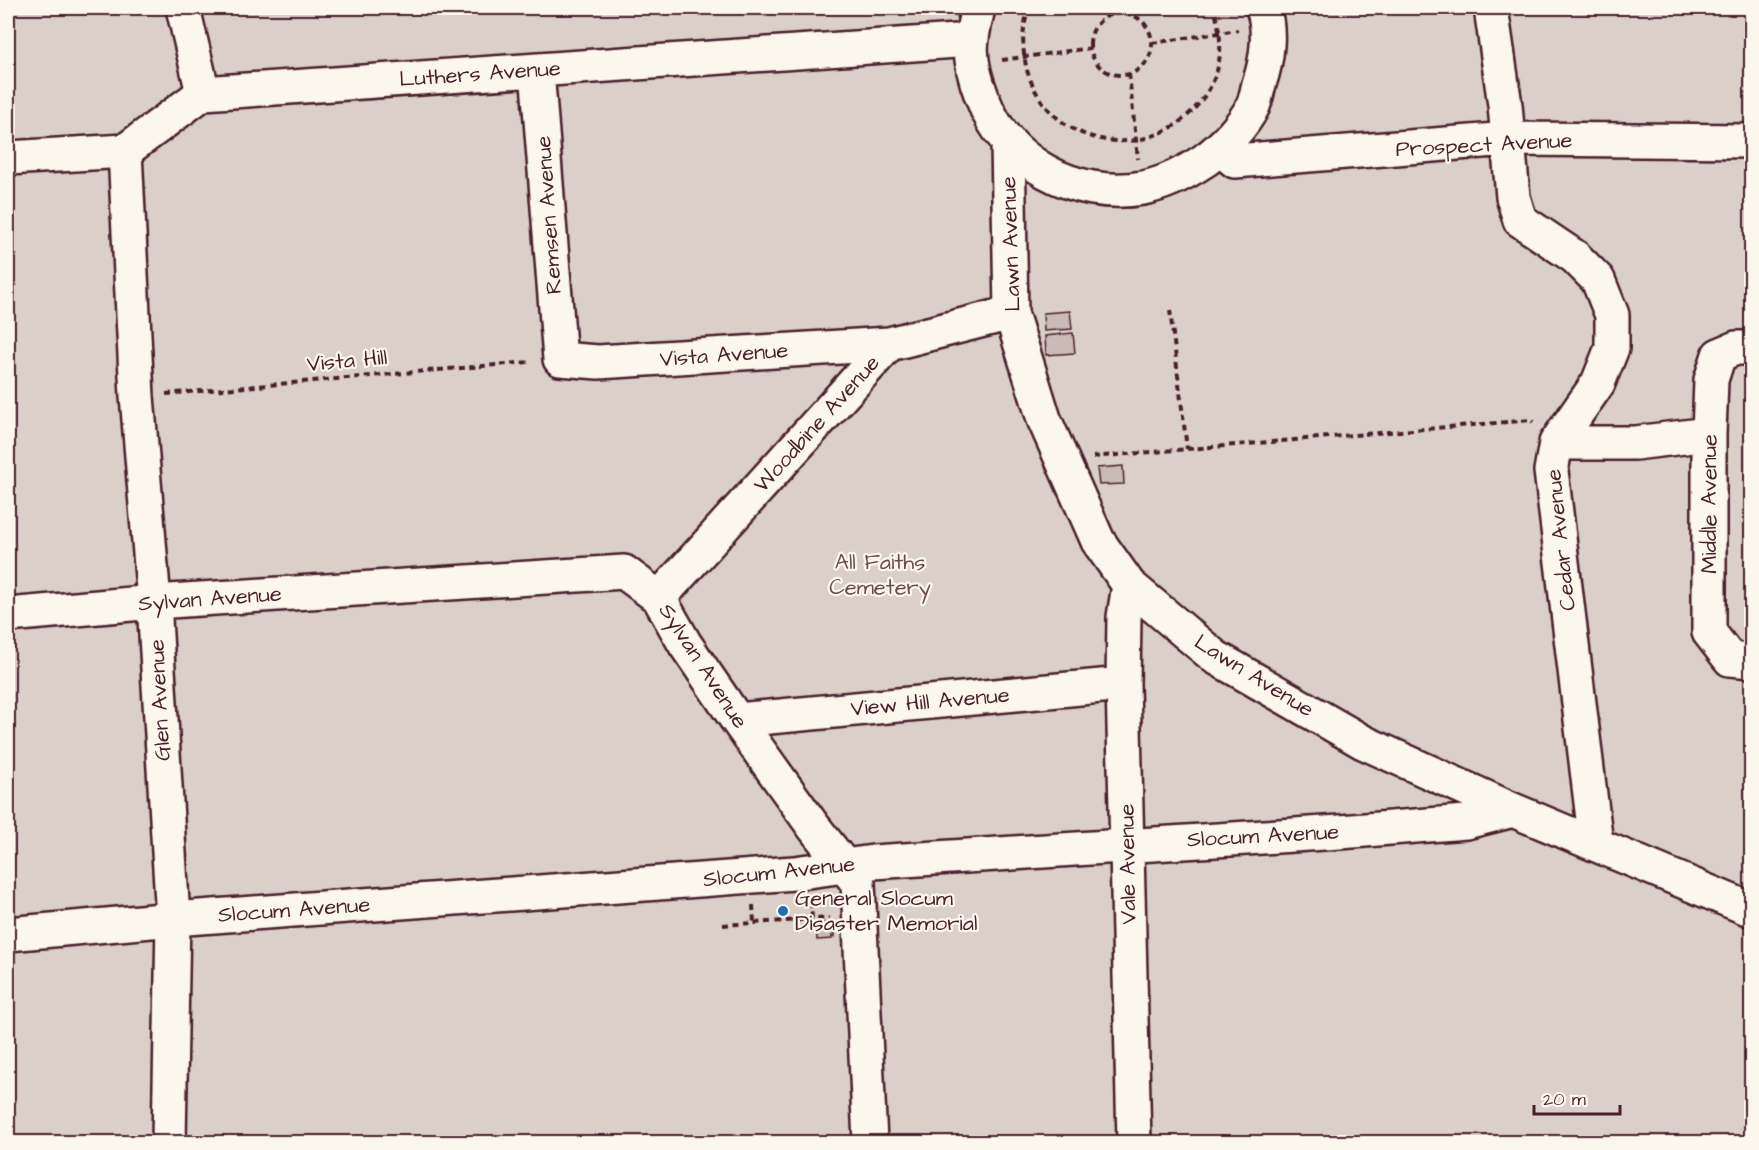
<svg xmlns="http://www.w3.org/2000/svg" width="1759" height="1150" viewBox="0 0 1759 1150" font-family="'Architects Daughter',sans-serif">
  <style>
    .green { fill: #dbd0c9; stroke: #92787a; stroke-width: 1.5 }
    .building { fill: #cabbb6; stroke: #4a1f2b; stroke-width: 1.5 }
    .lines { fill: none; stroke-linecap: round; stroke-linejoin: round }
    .minor-casing { stroke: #4a1f2b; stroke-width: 38 }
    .path { stroke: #4a1f2b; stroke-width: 4; stroke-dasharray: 6 4.5; stroke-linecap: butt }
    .minor { stroke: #fbf7ec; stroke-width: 33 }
    .poi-dot { fill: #1f6fb2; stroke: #fbf7ec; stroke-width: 2 }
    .labels { text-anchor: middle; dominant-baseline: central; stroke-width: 4.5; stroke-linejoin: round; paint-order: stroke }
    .street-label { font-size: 22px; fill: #4a1f2b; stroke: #fbf7ec }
    .park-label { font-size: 22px; fill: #6e4b52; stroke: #fbf7ec }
    .poi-label { font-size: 22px; fill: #4a1f2b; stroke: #fbf7ec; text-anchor: start }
  </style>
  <rect width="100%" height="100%" fill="#f4eee4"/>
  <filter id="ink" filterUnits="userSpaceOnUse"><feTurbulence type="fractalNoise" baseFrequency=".0167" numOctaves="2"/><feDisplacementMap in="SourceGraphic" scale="12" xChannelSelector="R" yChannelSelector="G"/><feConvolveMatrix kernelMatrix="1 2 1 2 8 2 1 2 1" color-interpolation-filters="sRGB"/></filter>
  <g filter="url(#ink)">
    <path class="green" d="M8,8H1751V1142H8Z"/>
    <path class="building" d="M1070,311L1072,329L1044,331L1043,313Z
      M1073,333L1075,353L1046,355L1045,336Z
      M1123,466L1124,484L1099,485L1097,468Z
      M816,923H831L832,926H834V937L832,936V939L817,940Z"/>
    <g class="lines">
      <defs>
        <path id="minor" d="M183,8L203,93
          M978,8C976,18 973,28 972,39C969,58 975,79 982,97C1005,162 1075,200 1143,188C1164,184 1187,172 1205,160C1223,147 1243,126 1253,106C1256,99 1257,91 1259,84C1267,61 1271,31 1263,8
          M1491,8L1505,105L1513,197L1520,220L1575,257L1598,280L1612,315V348L1598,383L1556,443L1551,471L1596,844
          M537,70L560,359L598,362L889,344
          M1008,143L1011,313L1044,419L1098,541L1129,585L1215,657L1363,742L1513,810L1752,910
          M1221,149L1235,161L1508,139L1752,141
          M125,151L137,396L154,602L173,919L169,1142
          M8,158L125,151L203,93L971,40
          M1752,348H1736L1719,355L1711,380L1709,434V632L1730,659L1752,661
          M1556,443H1635L1709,434
          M1129,585L1124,617L1123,684L1134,1142
          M659,598L889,344L1011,313
          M8,615L154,602L624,572L659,598L685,644L737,720L813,826L858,883L870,1142
          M737,720L1123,684
          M8,934L173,919L794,873L873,862L1340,832L1466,822L1513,810"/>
      </defs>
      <use href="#minor" class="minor-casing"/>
      <path class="path" d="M1030,8C1021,26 1022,50 1027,70C1050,149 1150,166 1200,102C1209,91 1217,76 1219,61C1222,43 1219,26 1214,8
        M1090 44a31 31 0 1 1 62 0a31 31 0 1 1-62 0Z
        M1152,43L1238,30
        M1002,60L1091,48
        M1129,74L1138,159
        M1170,310L1187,449
        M166,394L529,362
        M1093,457L1531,420L1533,422
        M811,902L812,919
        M753,905L754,923
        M723,925L830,918"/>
      <use href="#minor" class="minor"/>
    </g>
  </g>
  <circle class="poi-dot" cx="783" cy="911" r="6"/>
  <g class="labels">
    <g class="street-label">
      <text transform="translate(480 74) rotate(-4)">Luthers Avenue</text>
      <text transform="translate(1484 145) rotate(-3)">Prospect Avenue</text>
      <text transform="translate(549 215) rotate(-94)">Remsen Avenue</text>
      <text transform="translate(1011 244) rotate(-92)">Lawn Avenue</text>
      <text transform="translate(724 355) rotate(-4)">Vista Avenue</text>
      <text transform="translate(347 361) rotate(-5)">Vista Hill</text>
      <text transform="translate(817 424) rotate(-48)">Woodbine Avenue</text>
      <text transform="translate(1709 504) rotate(-90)">Middle Avenue</text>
      <text transform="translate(1561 540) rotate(-96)">Cedar Avenue</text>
      <text transform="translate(210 599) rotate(-4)">Sylvan Avenue</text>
      <text transform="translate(703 666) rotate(57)">Sylvan Avenue</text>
      <text transform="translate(1254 676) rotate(32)">Lawn Avenue</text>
      <text transform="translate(160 700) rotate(-93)">Glen Avenue</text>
      <text transform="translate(930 702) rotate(-5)">View Hill Avenue</text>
      <text transform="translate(1263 836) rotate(-3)">Slocum Avenue</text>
      <text transform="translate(1128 864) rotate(-91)">Vale Avenue</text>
      <text transform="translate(779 872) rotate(-6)">Slocum Avenue</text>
      <text transform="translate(294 910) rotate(-4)">Slocum Avenue</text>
    </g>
    <g class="park-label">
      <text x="880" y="562">All Faiths<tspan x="880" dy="25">Cemetery</tspan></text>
    </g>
    <g class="poi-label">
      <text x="795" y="898">General Slocum<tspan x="795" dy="25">Disaster Memorial</tspan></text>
    </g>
  </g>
  <rect width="1759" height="1150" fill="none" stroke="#fbf7ec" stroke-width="30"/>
  <rect x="15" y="15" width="1729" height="1120" fill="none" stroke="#4a1f2b" stroke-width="2" filter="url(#ink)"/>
  <path d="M1534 1105v9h86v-9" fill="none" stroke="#4a1f2b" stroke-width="3"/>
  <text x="1543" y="1105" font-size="18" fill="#4a1f2b" stroke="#fbf7ec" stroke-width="4.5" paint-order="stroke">20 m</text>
</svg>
